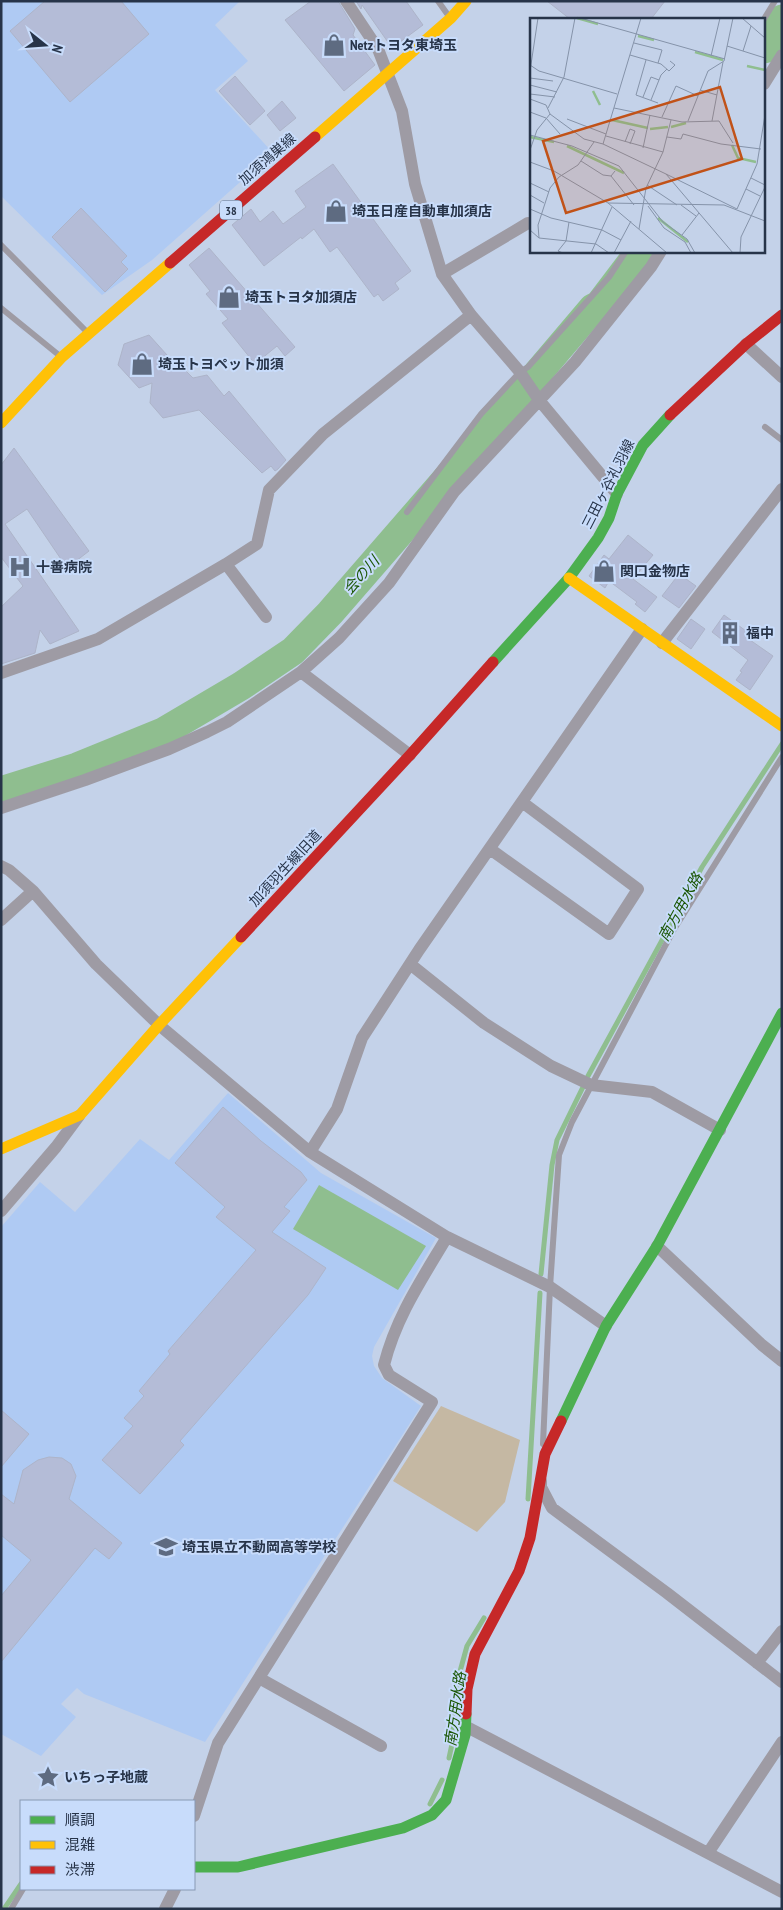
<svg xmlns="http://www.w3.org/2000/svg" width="783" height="1910" viewBox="0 0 783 1910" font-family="'PT Sans Narrow','Noto Sans JP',sans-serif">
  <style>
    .built { fill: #afcaf3 }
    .green { fill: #c5b8a3 }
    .water { fill: #8fbe8f }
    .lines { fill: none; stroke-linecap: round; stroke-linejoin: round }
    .stream { stroke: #8fbe8f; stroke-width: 5 }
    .river { stroke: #8fbe8f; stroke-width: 29 }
    .building { fill: #b4bcd7; stroke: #adb4c9 }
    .lane { stroke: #9e9ba4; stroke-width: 6 }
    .street { stroke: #9e9ba4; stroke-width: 12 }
    .fast { stroke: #4caf50; stroke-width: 11 }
    .slow { stroke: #ffc107; stroke-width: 11 }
    .jam { stroke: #c62828; stroke-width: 11 }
    .labels { text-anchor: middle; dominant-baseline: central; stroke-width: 4; stroke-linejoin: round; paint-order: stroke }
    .shield { fill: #c8dcfb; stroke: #57667e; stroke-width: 1 }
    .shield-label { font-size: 12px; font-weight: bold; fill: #273449 }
    .poi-label { font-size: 14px; font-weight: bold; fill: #273449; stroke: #c8dcfb; text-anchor: start }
    .street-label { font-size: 14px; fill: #273449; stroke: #c8dcfb }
    .water-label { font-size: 15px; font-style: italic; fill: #1b5604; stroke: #c8dcfb }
    .inset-river { fill: none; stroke: #8fbe8f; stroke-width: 2.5 }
    .inset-road { fill: none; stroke: #8593a9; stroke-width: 1 }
    .view { fill: #c15218; fill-opacity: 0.15; stroke: #c15218; stroke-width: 2.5 }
    .inset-edge { fill: none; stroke: #273449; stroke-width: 2.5 }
  </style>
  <rect width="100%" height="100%" fill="#c4d2e9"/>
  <path class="built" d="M1,1H240L215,25L248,61L215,90L273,153L152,260L102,295L1,196Z
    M228,1093L321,1173L436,1238L374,1347L372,1356L374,1366L382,1378L421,1406L205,1742L84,1694L77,1688L61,1704L76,1717L41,1756L1,1734V1227L40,1182L75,1212L140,1139L169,1160Z"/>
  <path class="green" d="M441,1406L520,1440L505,1502L477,1532L393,1481Z"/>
  <path class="water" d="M319,1185L426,1246L398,1290L293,1229Z"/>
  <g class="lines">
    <path class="stream" d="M588,1076L702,867L782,744
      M541,1274L552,1165L557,1140L583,1087
      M528,1499L540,1293
      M449,1758L452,1744V1716L456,1686L467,1646L484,1618
      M430,1804L442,1780
      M4,1909L21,1884"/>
    <path class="river" d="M764,49L782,19
      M1,791L77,767L163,732L241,686L293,651L330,613L508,408L527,389L531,381L593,308L599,305L640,251"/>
  </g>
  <path class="building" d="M45,1H121L149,34L70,102L10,31Z
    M311,1H338L355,29L353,35L375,65L344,91L285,20Z
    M356,1H406L423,25L392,48L362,5L361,9Z
    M547,1H665L651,19H570Z
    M235,76L265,111L250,125L219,91Z
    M282,101L296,118L280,131L267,115Z
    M333,164L411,271L395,283L399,289L383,301L378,294L374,297L337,247L330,252L314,229L302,239L301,237L264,266L232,225L251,209L260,222L273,211L283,224L306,207L295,191Z
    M81,208L127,256L121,262L128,269L105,292L52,237Z
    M209,248L295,347L285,356L277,346L255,364L222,323L228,319L206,294L210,291L189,265Z
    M149,335L176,365L179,364L193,378L207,375L224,396L229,391L286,460L278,469L275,471L271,466L262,473L199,410L163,418L150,403L152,383L139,388L118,365L124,344Z
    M14,448L89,551L67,568L27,509L5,524L79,631L50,644L40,630L35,653L1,664V607L23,586L1,557V465Z
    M628,535L653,555L633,579L657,597L645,612L635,604L637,602L609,581L605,588L589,576L604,555L609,559Z
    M679,574L696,586L679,608L662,596Z
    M724,615L753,636L750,640L773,656L750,690L736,680L742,672L740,671L748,660L712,632Z
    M691,619L705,629L691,649L677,639Z
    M223,1107L261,1141L301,1172L307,1180L284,1207L290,1211L272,1232L326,1268L308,1295L180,1441L184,1445L140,1494L102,1460L133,1426L124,1418L144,1396L139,1391L170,1354L168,1351L256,1250L216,1217L225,1207L175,1163Z
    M1,1410L29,1434L1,1467Z
    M49,1457L62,1458L71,1464L76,1476L69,1499L122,1543L109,1559L95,1548L1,1662V1596L31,1560L1,1535V1494L14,1504L23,1470L38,1460Z"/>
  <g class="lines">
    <path class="lane" d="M438,1L448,15
      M764,19L775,1
      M1,245L86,331
      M1,308L60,356
      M765,427L782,440
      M407,512L481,414L520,372L528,367L609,277L626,251
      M543,1444L550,1287L559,1155L572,1122L673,931L782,757
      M11,1909L23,1889"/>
    <path class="street" d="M346,1L378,49L402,111L415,184L442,274L471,315L520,372L539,400L617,494
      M764,84L782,55
      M442,274L528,223
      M746,344L782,377
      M266,617L226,564L257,544L269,490L323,434L471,315
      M662,643L782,489
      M301,672L410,755
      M1,673L98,639L226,564
      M1,808L85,780L169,749L207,732L227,722L301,672L339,638L389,583L454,492L575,362L651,267L661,251
      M490,849L609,934L638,889L522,802
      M1,866L9,870L33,891L96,964L159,1025L310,1152L447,1237L550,1287L606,1326
      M1,920L33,891
      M410,964L484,1023L551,1066L591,1085L652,1092L720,1130
      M310,1152L337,1109L362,1038L419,950L642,629
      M1,1211L56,1147L79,1116
      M657,1246L762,1345L782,1361
      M541,1481V1487L552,1508L667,1593L782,1682
      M757,1663L782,1631
      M259,1678L381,1746
      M465,1726L782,1892
      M194,1816L218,1743L432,1402L389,1375L384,1365C396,1317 422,1279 447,1237
      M708,1853L782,1742
      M165,1909L175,1889"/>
    <path class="fast" d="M493,662L569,578L598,538L609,518L617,494L643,445L670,415
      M561,1421L606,1326L657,1246L782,1013
      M194,1867H238L403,1828L432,1815L446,1800L465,1735L466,1714"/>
    <path class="slow" d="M315,137L451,18L466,1
      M1,423L62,357L170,263
      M569,578L782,726
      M1,1149L80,1115L159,1025L241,937"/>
    <path class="jam" d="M170,263L315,137
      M670,415L746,344L782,315
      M241,937L410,755L493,662
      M466,1714L467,1689L475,1654L519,1571L530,1538L545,1454L561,1421"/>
  </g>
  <defs>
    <symbol id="shop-bare" viewBox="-9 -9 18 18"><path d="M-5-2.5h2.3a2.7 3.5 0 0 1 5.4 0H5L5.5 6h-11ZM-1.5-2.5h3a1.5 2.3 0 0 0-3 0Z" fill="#5e6b81" stroke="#c8dcfb" stroke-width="2.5" paint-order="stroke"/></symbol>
    <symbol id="hospital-bare" viewBox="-9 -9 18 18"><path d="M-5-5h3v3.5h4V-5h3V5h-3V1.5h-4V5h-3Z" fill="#5e6b81" stroke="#c8dcfb" stroke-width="2.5" paint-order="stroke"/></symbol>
    <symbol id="building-bare" viewBox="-9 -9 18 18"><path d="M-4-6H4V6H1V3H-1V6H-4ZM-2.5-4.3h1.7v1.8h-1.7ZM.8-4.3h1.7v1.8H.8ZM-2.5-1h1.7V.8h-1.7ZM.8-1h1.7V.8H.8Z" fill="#5e6b81" stroke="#c8dcfb" stroke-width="2.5" paint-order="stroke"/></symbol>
    <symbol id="school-bare" viewBox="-9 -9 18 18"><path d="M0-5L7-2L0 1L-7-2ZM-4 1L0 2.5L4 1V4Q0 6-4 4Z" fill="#5e6b81" stroke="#c8dcfb" stroke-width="2.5" paint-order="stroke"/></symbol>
    <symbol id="sight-bare" viewBox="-9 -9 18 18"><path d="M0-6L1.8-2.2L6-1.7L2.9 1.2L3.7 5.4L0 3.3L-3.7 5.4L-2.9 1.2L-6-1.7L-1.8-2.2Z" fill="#5e6b81" stroke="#c8dcfb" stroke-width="2.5" paint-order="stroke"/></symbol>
  </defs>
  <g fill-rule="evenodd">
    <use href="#shop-bare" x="318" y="29" width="32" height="32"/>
    <use href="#shop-bare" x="320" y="195" width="32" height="32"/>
    <use href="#shop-bare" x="213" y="281" width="32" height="32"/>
    <use href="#shop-bare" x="126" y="348" width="32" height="32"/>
    <use href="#hospital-bare" x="4" y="551" width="32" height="32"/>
    <use href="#shop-bare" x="588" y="555" width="32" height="32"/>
    <use href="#building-bare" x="714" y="617" width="32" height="32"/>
    <use href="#school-bare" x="150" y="1531" width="32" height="32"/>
    <use href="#sight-bare" x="32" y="1761" width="32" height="32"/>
  </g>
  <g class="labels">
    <rect class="shield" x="220" y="200.5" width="22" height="19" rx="4"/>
    <g class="shield-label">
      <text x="231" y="210">38</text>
    </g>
    <g class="poi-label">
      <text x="350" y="45">Netzトヨタ東埼玉</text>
      <text x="352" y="211">埼玉日産自動車加須店</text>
      <text x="245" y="297">埼玉トヨタ加須店</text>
      <text x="158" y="364">埼玉トヨペット加須</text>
      <text x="36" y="567">十善病院</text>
      <text x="620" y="571">関口金物店</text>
      <text x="746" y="633">福中</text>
      <text x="182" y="1547">埼玉県立不動岡高等学校</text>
      <text x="64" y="1777">いちっ子地蔵</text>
    </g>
    <g class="street-label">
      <text transform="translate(267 159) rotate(-41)">加須鴻巣線</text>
      <text transform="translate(608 484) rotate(-63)">三田ヶ谷礼羽線</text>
      <text transform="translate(285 868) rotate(-47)">加須羽生線旧道</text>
    </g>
    <g class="water-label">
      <text transform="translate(361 575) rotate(-48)">会の川</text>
      <text transform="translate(680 907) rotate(-61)">南方用水路</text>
      <text transform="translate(455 1709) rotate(-82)">南方用水路</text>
    </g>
  </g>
  <g transform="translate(530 18)">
    <rect width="235" height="235" fill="#c4d2e9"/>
    <path class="inset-river" d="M47,0L68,6M108,18L124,22M165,34L193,42M217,48L235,52M63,73L70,87M82,102L118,110M141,109L156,105M120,111L138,109M0,119L24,124M202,127L208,140L226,144M37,128L94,155M128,200L158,224"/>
    <path class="inset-road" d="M50,0L195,41M212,0L235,20M104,25L132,32L128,45M197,28L235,40M213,33L221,8M100,37L131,46L139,53L145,47L140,43M181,38L190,0M116,42L106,77L128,85M0,47L9,53L87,76M0,53L8,0M0,60L23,63M0,67L27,74M170,72L187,77M0,76L25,79M113,79L121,59L129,62M0,81L16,87L20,96M121,82L131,57L137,51M18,90L34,59L45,0M84,90L152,104L189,103L203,125M0,94L16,100L30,116M132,99L146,68L168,78M37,101L76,116M158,103L178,53L194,43L203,0M182,103L193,44M0,117L42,128L89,148L133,204L157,221L165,235M76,118L133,134M137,119L151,121L153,116L191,126L231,131M95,124L100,111L105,113L100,126M73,126L136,156L203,235M113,130L120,97M0,132L7,112L20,96L54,121L73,126L111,0M51,143L73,157L81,158L85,153M0,144L24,153L78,185L194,187L235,203M136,156L207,191L227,146L235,97M81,158L104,187M221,160L235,167M0,165L19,174M117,167L147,187M216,171L230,178M0,177L14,185M78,185L137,235M151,187L166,198M118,188L134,210L155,224L161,235M0,191L21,200L72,212L91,222M109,211L116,170L133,134L141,102M0,212L9,220L66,226L79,235M152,217L169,195M9,220L8,207L20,170L29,159L48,147L64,124M33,235L28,233L36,223L39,204M61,235L82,189M84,235L101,203M210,235L211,219L235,169"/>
    <path class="view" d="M190,69L212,141L36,195L13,123Z"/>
    <rect width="235" height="235" class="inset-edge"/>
  </g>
  <rect width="783" height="1910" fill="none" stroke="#273449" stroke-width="5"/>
  <rect x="20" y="1800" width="175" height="90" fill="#c8dcfb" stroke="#8899b4"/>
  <rect x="30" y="1816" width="25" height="8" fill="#4caf50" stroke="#8899b4"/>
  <text x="65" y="1825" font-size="15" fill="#273449">順調</text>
  <rect x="30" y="1841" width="25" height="8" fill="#ffc107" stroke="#8899b4"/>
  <text x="65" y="1850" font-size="15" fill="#273449">混雑</text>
  <rect x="30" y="1866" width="25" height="8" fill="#c62828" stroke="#8899b4"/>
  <text x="65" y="1875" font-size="15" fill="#273449">渋滞</text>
  <g transform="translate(45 45) rotate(107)" stroke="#c8dcfb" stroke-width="4" paint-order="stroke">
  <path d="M0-4L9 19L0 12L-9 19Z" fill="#273449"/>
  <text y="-8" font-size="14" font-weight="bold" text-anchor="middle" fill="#273449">N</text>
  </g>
</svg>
